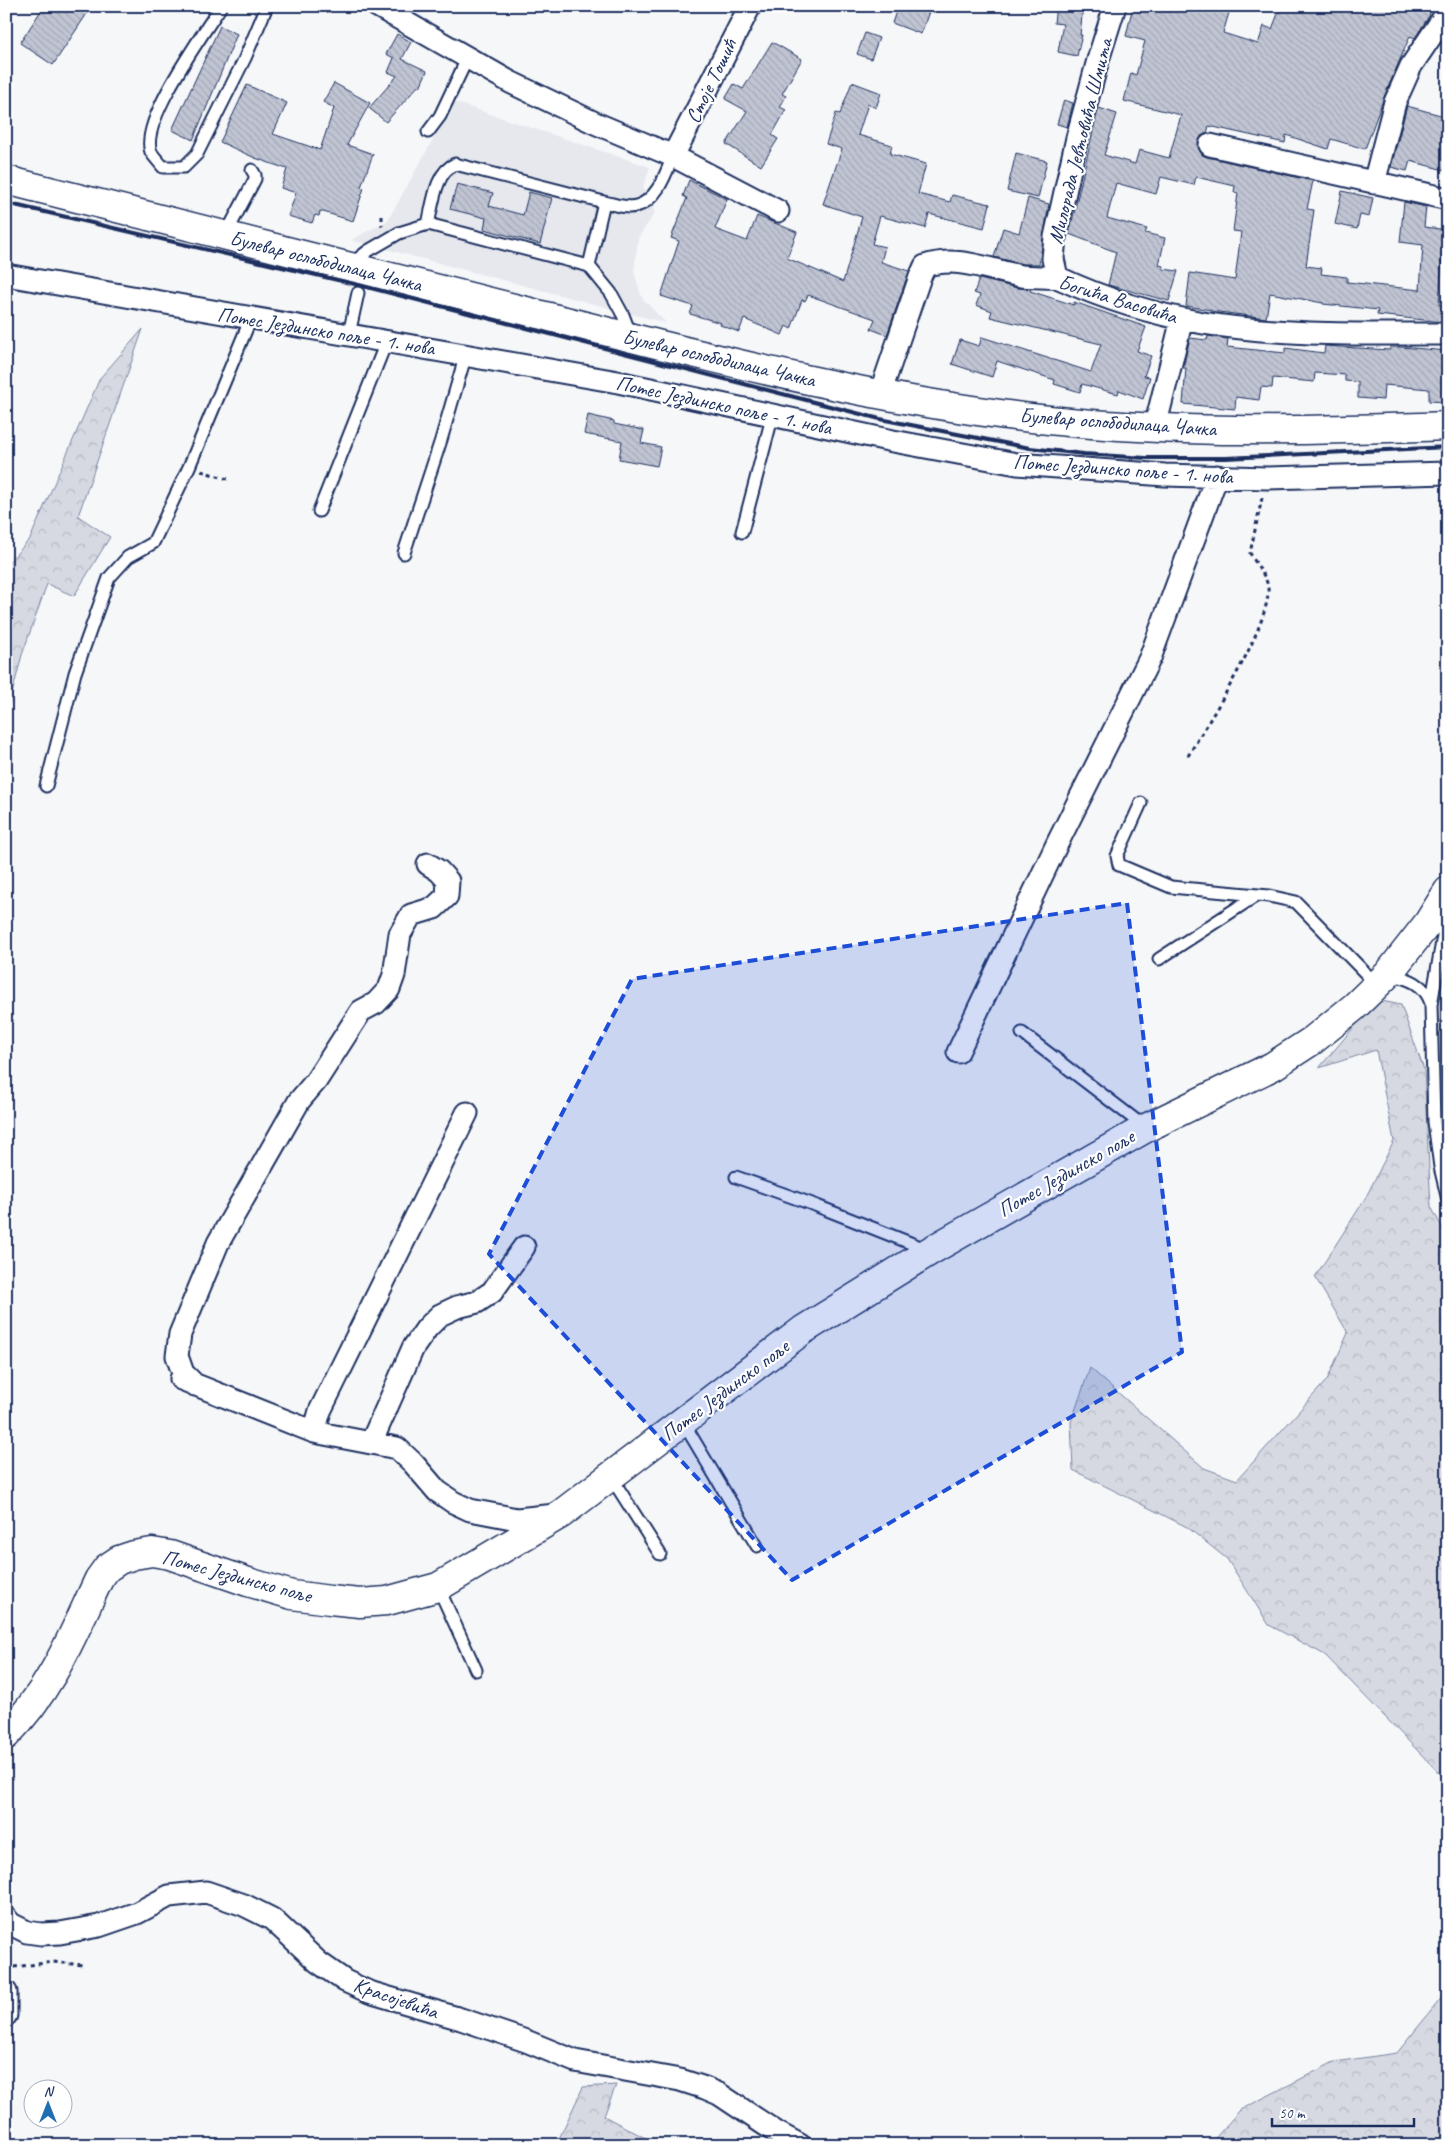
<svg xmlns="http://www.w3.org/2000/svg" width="1454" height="2151" viewBox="0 0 1454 2151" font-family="Caveat,sans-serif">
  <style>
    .built { fill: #e6e8ee }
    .forest { fill: url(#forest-crowns); stroke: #7884a0 }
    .park { fill: #d6d9e2; stroke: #7884a0 }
    .building { fill: url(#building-back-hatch); stroke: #1b2f5e }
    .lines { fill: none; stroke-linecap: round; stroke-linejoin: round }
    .service-casing { stroke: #1b2f5e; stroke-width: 15 }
    .minor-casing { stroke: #1b2f5e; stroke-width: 25 }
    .secondary-casing { stroke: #1b2f5e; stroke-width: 31 }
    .primary-casing { stroke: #1b2f5e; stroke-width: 31 }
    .path { stroke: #1b2f5e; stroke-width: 3; stroke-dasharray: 4 4; stroke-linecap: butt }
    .service { stroke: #fff; stroke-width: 11 }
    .minor { stroke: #fff; stroke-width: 21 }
    .secondary { stroke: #fff; stroke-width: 28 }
    .primary { stroke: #fff; stroke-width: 28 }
    .rail { stroke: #1b2f5e; stroke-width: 4 }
    .marked { fill: #1d4ed8; fill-opacity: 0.2; stroke: #1d4ed8; stroke-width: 4; stroke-dasharray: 10 6; stroke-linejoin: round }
    .labels { text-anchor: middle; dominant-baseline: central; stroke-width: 4.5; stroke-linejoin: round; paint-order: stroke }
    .street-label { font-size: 21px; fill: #1b2f5e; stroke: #fff }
  </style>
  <defs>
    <pattern id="forest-crowns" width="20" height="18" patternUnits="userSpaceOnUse" patternTransform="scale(1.25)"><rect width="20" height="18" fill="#d6d9e2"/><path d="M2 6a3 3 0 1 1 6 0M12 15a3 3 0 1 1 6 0" fill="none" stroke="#b7bbc4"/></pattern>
    <pattern id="building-back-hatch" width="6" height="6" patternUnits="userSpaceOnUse" patternTransform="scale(1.25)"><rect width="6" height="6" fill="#c0c4d3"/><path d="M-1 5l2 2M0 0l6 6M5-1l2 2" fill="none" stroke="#a4a9b8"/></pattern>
  </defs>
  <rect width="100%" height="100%" fill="#f6f7f9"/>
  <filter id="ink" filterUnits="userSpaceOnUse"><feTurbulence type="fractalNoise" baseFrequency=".02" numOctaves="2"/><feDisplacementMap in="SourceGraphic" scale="10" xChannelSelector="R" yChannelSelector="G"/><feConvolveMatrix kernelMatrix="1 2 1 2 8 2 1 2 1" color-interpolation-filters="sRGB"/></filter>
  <g filter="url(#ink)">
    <path class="built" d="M454,102L650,167L643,188L655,213L638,238L634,272L642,298L666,323L351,240L388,220Z"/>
    <path class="forest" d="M143,329L78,516L110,537L74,596L47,584L22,655L6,717V565L30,539L100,378Z
      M1377,1000L1401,1005L1424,1070L1431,1207L1448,1238V1271L1440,1274L1448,1290V1782L1325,1655L1269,1625L1227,1559L1187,1527L1073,1470L1071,1422L1090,1368L1204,1468L1237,1480L1327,1380L1348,1333L1315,1277L1365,1199L1394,1141L1376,1050L1319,1068Z
      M1448,1990V2145H1209L1240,2110L1334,2062L1397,2053Z
      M616,2085L604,2116L651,2141L649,2145H556L583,2087Z"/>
    <path class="park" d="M1448,965V1143L1443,1128L1433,1014Z"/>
    <path class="building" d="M44,6H92L53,65L20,43Z
      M898,6H931L921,34L892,23Z
      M1056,6H1083L1080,35H1082L1077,56L1058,52L1063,24L1054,23Z
      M1133,6H1231L1223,33L1258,44L1264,26L1272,29L1281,6H1432L1429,16L1415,38L1410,36L1384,97L1365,149L1331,139L1328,149L1286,135L1285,143L1209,126L1207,133L1201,136L1198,143L1202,155L1207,157L1313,181L1307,209L1314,210L1306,266L1322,268L1321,274L1347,277V282L1420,290L1423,245L1400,242L1404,202L1426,207L1424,227L1448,230V256H1442L1439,305H1444L1443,322L1377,315L1378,310L1323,304V303L1270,293L1266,318L1211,311V310L1186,306L1190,273L1235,280L1241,232L1233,231L1238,193L1234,192L1235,186L1196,177L1194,185L1161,177L1156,194L1116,183L1107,218L1147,229L1145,233L1165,238L1159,265L1163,266V269L1178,271L1169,301L1108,285L1116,252L1069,234L1098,110L1099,108L1117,114L1104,155L1135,164L1139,150L1169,158L1181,115L1124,101L1131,73L1136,75L1145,41L1126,36Z
      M220,26L237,34L193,140L172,130Z
      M865,33L879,38L871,59L857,54Z
      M397,34L411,42L402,59L427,71L420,87L418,86L386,122L369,108L397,76L388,72L394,58L386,54Z
      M772,42L802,59L782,94L786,96L780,107L786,110L772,135L778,139L761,166L726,144L747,111L725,99L734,84L743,89Z
      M852,82L881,93L876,108L868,104L858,135L892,145L890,154L926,164L918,194L950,202L952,195L990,204L984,228L929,214L925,228L880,216L872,244L885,247L881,262L909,271L887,335L871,329L875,319L808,295L805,301L802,300L791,329L786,326L782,335L744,319L739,332L720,325L721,323L690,314L693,306L661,296L679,241L671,238L687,198L683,196L689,180L727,199L715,229L747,241L757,216L797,232L787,258L843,282L862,217L823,204L842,149L826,144L836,113L840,114Z
      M334,83L370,103L347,145L373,154L361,187L364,188L353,221L320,211L319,216L315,215L312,223L288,216L296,193L281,188L287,169L255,158L220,142L247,85L287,103L273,134L320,150L334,108L323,102Z
      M1064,100L1073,103L1067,127L1057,124Z
      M1407,106L1448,117V171L1410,161L1407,171L1391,167Z
      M1016,153L1047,161L1038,198L1007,191Z
      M457,184L493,193L489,206L523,215L529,192L552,198L540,244L484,229L486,218L450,209Z
      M1342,191L1373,198L1369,217L1360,215L1357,229L1335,224Z
      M1028,198L1049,204L1039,264H1023L994,257L1003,228L1019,233Z
      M979,279L1018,288L1031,289L1030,291L1074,305V302L1146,327L1137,351L1151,356L1144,376L1150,377L1143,399L1119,390L1118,394L1082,384L1080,392L1054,384L1055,380L997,361L992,377L952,364L960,340L979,346L982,337L1091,372L1101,344L990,317L992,311L976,305L980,295L974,293Z
      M1208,336L1228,339L1227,347L1285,353V348L1324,353L1325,346L1390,350V347H1401L1448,351V402L1429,401V389L1384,385L1383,400L1358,398V382L1345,381V375L1315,373L1314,382L1273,378L1272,388L1261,387L1259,400L1236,397L1235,409L1183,404L1186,368H1183L1190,338L1207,340Z
      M588,415L614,421V424L644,430L641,443L661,447L657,466L619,459L622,441L584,434Z"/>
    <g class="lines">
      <defs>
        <path id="service" d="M221,6C204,33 139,122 151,152C154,157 160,163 163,167H184L197,154L245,58L267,6
          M428,132L440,116L467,59
          M428,224C433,205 435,172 455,164L604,202C614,204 626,209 636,206C657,201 666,173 673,156
          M225,236L255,179V175L252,170
          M350,265L368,251L399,233L428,224L589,266L611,293L623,315L631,336
          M589,266L604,202
          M349,334L358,293
          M319,511L387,340
          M742,532L773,414
          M404,553L441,440L466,354
          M46,786L75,673L109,578L128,557L153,543L189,467L251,318
          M1141,803L1117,856L1119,865L1171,887L1269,896L1296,902L1377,985
          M1448,907L1431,1005L1434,1122L1440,1167L1448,1200
          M1159,959L1257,895
          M1390,974C1409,979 1424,983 1431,1003
          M1022,1033L1146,1128
          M736,1177L812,1204L928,1250
          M683,1422L757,1546
          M611,1477L660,1554
          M438,1587L476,1670"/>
        <path id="minor" d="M377,6L510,82L595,123L673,156L778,211
          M1210,145L1448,199
          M673,156L750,6
          M1374,183L1395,102L1411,66L1448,11
          M6,275L618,382L893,441L1017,464L1165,475L1267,478L1448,473
          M1057,277L1053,259L1055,237L1077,138L1098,60L1115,6
          M880,394L920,277L925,266C958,255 989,270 1021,276C1029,277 1056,277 1059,278C1104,299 1153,314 1203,323C1281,336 1368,334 1448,334
          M1155,427L1182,319
          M958,1052L1057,844L1150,658L1217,476
          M181,1379L314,1432L397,1448L413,1463L437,1491L453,1502L470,1510L517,1519L556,1515
          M195,1385L183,1373L177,1356L180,1334L218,1243L299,1101L316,1081L361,1011L376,1003L389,989L394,975L400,934L411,915L434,908L447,896L448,881L439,871L428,864
          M314,1432L320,1411L467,1113
          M371,1443L413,1348L427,1328L440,1315L457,1307L477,1302L492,1292L524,1247
          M6,1918L11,1924L27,1932L41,1934L60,1933L99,1926L137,1913L169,1896L206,1892L244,1905L272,1919L318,1962L345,1981L369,1992L461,2019L526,2041L575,2061L680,2080L705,2088L719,2094L776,2132L800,2145
          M6,1992V2015"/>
        <path id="secondary" d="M6,1735C52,1689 72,1636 99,1579L107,1568L119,1560L134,1555L152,1552L170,1555L248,1582L292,1595L330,1600L360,1603L387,1601L438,1587L561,1514L803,1330L930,1251L1146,1128L1273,1066L1313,1040L1354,1007L1388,974L1428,923L1448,891"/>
        <path id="primary" d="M6,180C178,225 350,266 522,310C696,354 870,401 1049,420C1181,434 1315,431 1448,426"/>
      </defs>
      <use href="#service" class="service-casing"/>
      <use href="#minor" class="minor-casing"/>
      <use href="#secondary" class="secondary-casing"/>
      <use href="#primary" class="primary-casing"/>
      <path class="path" d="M382,216V226
        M201,471L231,480
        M1188,756C1209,720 1271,626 1268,587C1267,577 1255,563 1250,553L1262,498
        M6,1968L53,1962L83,1965"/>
      <use href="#service" class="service"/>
      <use href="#minor" class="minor"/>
      <use href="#secondary" class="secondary"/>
      <use href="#primary" class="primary"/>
      <path class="rail" d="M6,203L359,285L880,419L1030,448L1084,454L1146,458H1226L1448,447"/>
    </g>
  </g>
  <path class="marked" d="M1127,903L1182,1352L792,1580L489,1254L632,979Z"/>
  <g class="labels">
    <g class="street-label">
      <text transform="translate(711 81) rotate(-64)">Стоје Тошић</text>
      <text transform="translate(1080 141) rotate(-76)">Милорада Јевтовића Шмита</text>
      <text transform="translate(326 261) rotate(14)">Булевар ослободилаца Чачка</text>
      <text transform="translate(1118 299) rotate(17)">Богића Васовића</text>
      <text transform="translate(326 331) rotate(9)">Потес Јездинско поље - 1. нова</text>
      <text transform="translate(719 358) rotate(13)">Булевар ослободилаца Чачка</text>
      <text transform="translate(724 405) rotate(12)">Потес Јездинско поље - 1. нова</text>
      <text transform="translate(1118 422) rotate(4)">Булевар ослободилаца Чачка</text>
      <text transform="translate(1123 469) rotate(4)">Потес Јездинско поље - 1. нова</text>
      <text transform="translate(1066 1173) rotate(-30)">Потес Јездинско поље</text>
      <text transform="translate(725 1390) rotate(-37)">Потес Јездинско поље</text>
      <text transform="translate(237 1576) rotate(15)">Потес Јездинско поље</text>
      <text transform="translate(396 1998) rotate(19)">Красојевића</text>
    </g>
  </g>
  <rect width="1454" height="2151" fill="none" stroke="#fff" stroke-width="25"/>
  <rect x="12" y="12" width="1429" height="2126" fill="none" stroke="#1b2f5e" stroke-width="2" filter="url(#ink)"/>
  <g transform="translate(48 2104)"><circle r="24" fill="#ffffff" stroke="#a4acbf"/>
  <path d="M0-4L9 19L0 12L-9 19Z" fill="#1f6fb2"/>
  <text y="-8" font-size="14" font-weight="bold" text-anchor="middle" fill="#1b2f5e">N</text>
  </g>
  <path d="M1272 2118v8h142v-8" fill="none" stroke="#1b2f5e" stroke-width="2.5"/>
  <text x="1279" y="2118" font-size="15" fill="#1b2f5e" stroke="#ffffff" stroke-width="4" paint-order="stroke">50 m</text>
</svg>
